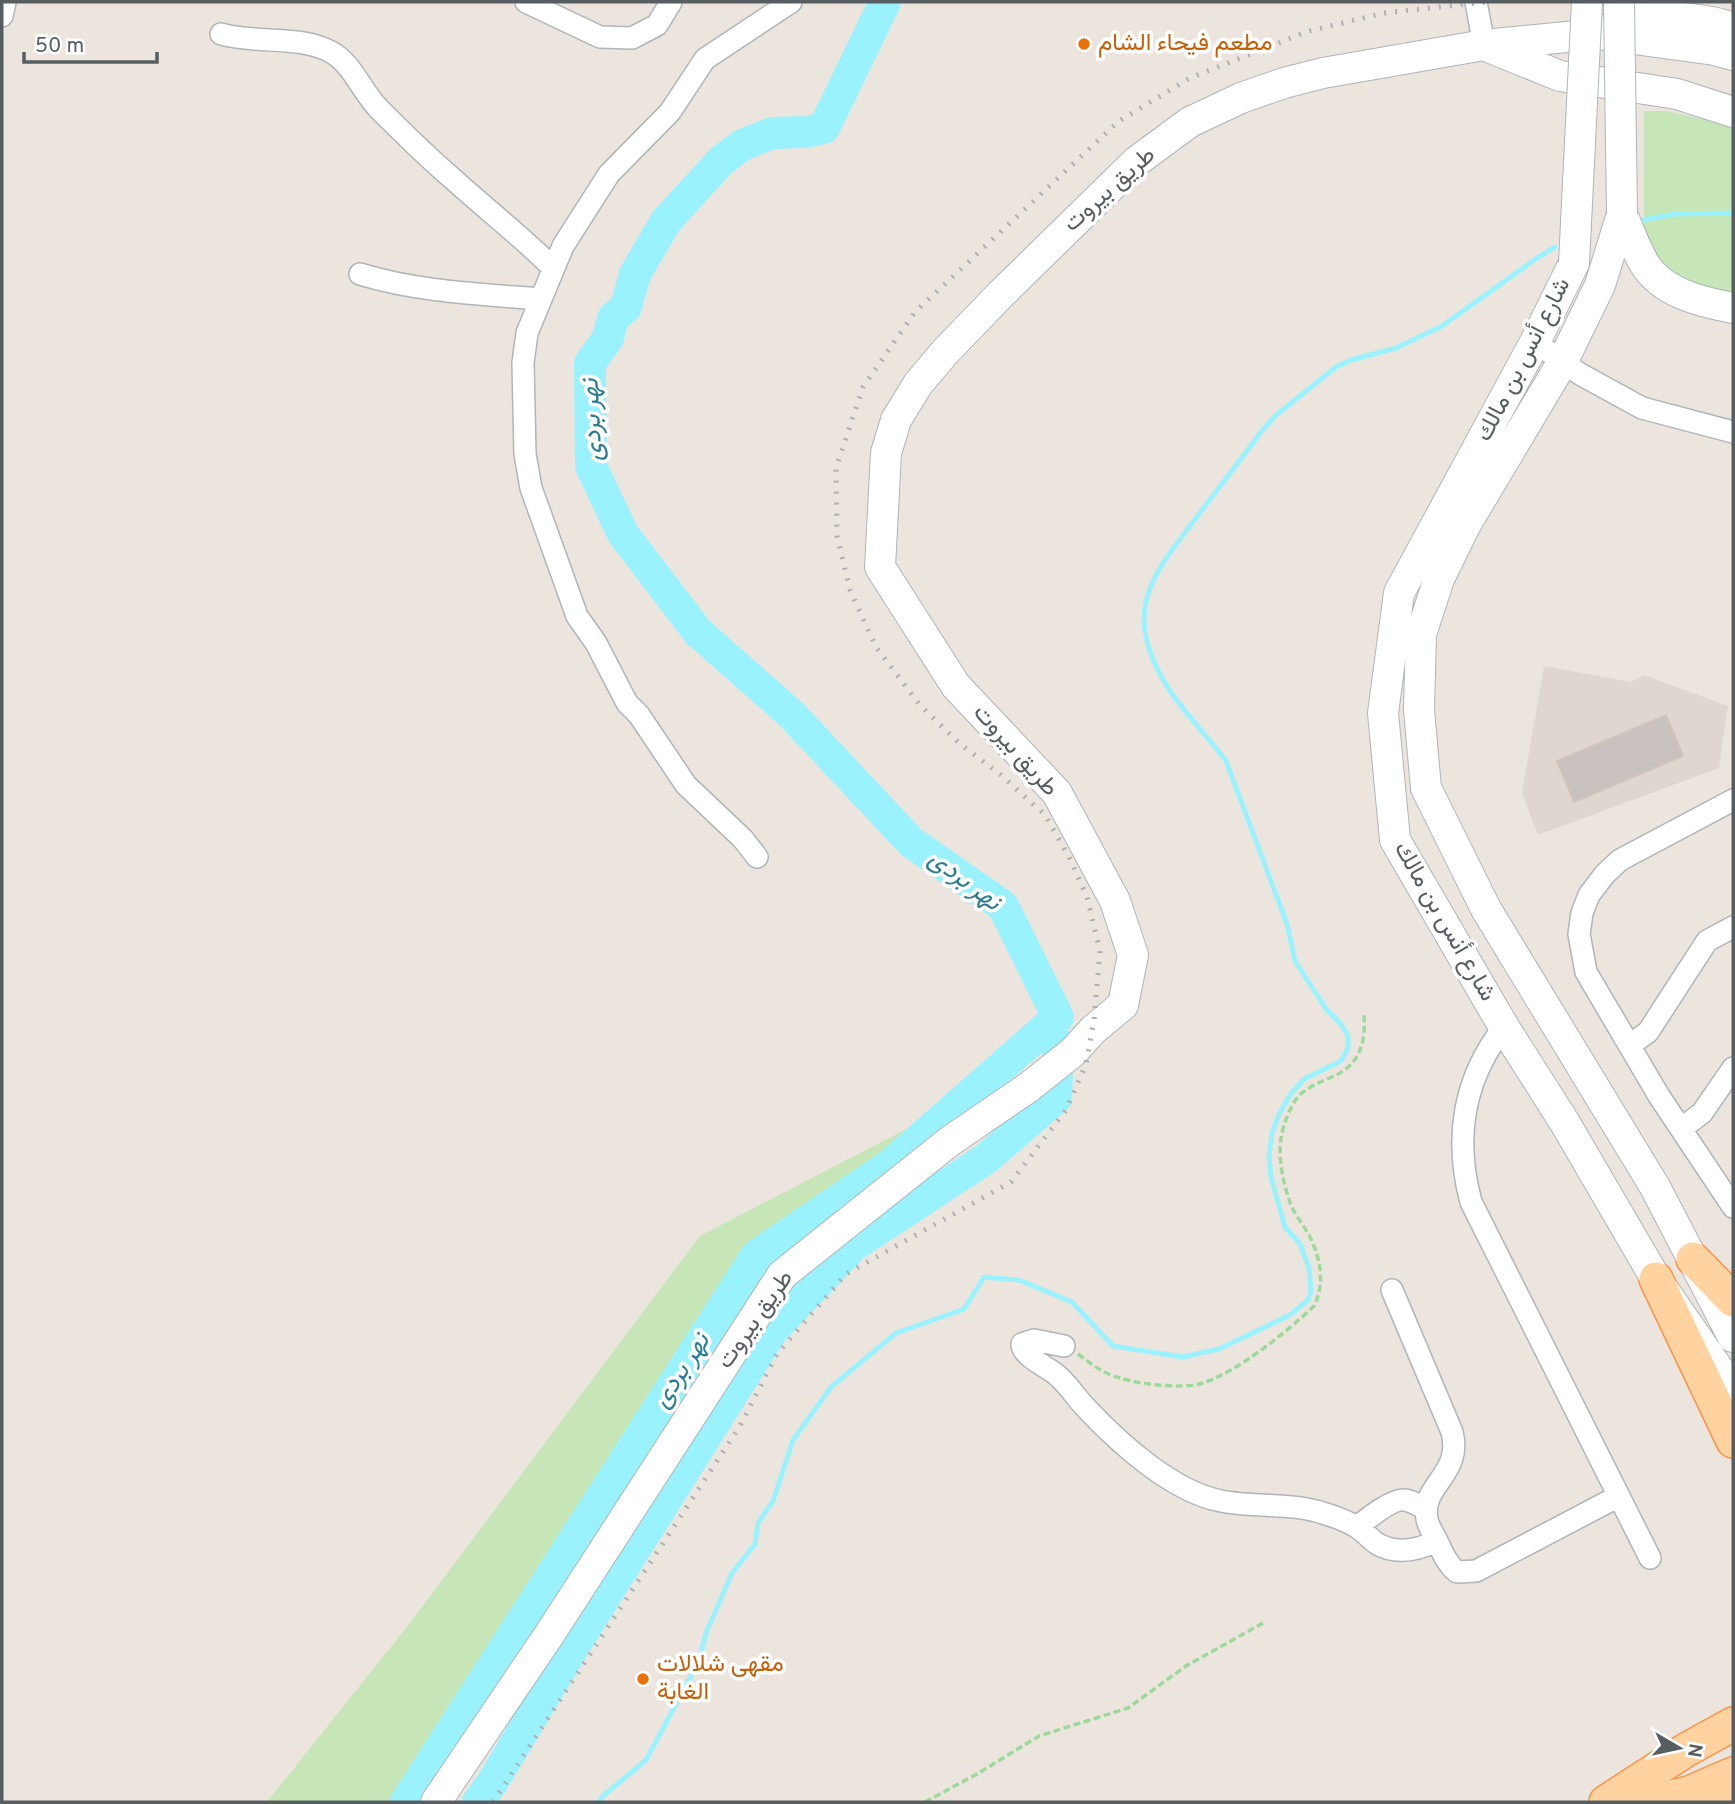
<svg xmlns="http://www.w3.org/2000/svg" width="1735" height="1804" viewBox="0 0 1735 1804" font-family="Overpass,Vazirmatn,sans-serif">
  <style>
    .education { fill: #ded6cf }
    .green { fill: #c6e6b8 }
    .lines { fill: none; stroke-linecap: round; stroke-linejoin: round }
    .stream { stroke: #9bf2ff; stroke-width: 5 }
    .river { stroke: #9bf2ff; stroke-width: 32 }
    .building { fill: #c9c1bd; stroke: #d1c4bc; stroke-width: 2 }
    .street-casing { stroke: #afb5b8; stroke-width: 24 }
    .secondary-casing { stroke: #aeb5b8; stroke-width: 32 }
    .primary-casing { stroke: #fb9348; stroke-width: 36 }
    .path { stroke: #9dd99a; stroke-width: 3.5; stroke-dasharray: 7 3.5; stroke-linecap: butt }
    .street { stroke: #fff; stroke-width: 21 }
    .secondary { stroke: #fff; stroke-width: 30 }
    .primary { stroke: #ffd3a0; stroke-width: 33 }
    .rail { stroke: #aeafb0; stroke-width: 5; stroke-dasharray: 2 9; stroke-linecap: butt }
    .secondary-bridge-casing { stroke: #aeb5b8; stroke-width: 32; stroke-linecap: butt }
    .secondary-bridge { stroke: #fff; stroke-width: 30 }
    .food-dot { fill: #e8710a; stroke: #fff; stroke-width: 2.5 }
    .labels { text-anchor: middle; dominant-baseline: central; stroke-width: 7; stroke-linejoin: round; paint-order: stroke }
    .food-label { font-size: 24px; fill: #c56008; stroke: #fff; text-anchor: start }
    .street-label { font-size: 24px; fill: #575e61; stroke: #fff }
    .water-label { font-size: 26px; font-style: italic; fill: #2b7d92; stroke: #fff }
  </style>
  <rect width="100%" height="100%" fill="#ece5de"/>
  <path class="education" d="M1544,666L1631,682L1644,675L1728,706L1719,768L1538,835L1522,793Z"/>
  <path class="green" d="M1644,111H1666L1733,125V297L1668,274L1644,235Z
    M970,1096L859,1188L774,1269L423,1802H267L410,1623L700,1236Z"/>
  <g class="lines">
    <path class="stream" d="M1638,221L1675,214L1733,213
      M599,1802L603,1796L646,1760L699,1661L706,1633L732,1573L755,1544L758,1523L773,1501L793,1440L831,1387L896,1333L964,1309L984,1277L1019,1280L1072,1302L1113,1346L1183,1357L1219,1349L1290,1315L1308,1300L1311,1292L1309,1268L1300,1244L1285,1227L1271,1177L1269,1156L1272,1133L1279,1114L1290,1095L1304,1079L1341,1061L1348,1048V1036L1341,1024L1326,1009L1295,961L1287,924L1226,761C1205,733 1178,707 1161,676C1123,607 1155,572 1196,518C1217,490 1239,462 1260,433L1275,416L1336,367L1351,360L1396,348L1442,326L1537,258L1555,247"/>
    <path class="river" d="M406,1802L756,1256L890,1165L1058,1017L1003,906L911,842L792,715L698,632L623,534L591,466L590,363L608,338L613,318L626,307L635,274L666,221L721,161L742,145L772,133L806,132L824,128L885,2
      M478,1802L492,1783L574,1646L772,1331L853,1246L987,1158L1056,1098L1058,1043"/>
  </g>
  <path class="building" d="M1666,715L1683,756L1574,802L1557,761Z"/>
  <g class="lines">
    <defs>
      <path id="street" d="M526,2L600,37L632,38L657,25L671,2
        M1476,2L1484,45
        M2,16L5,2
        M221,34C256,44 300,35 331,52C352,63 362,92 379,109C403,133 427,157 453,179C486,209 521,236 553,268
        M360,274C419,292 479,294 540,299
        M1535,342L1580,374L1642,408L1733,432
        M1733,800L1620,860L1605,874L1589,895L1582,913L1579,934L1586,972L1659,1096L1733,1207
        M757,857L743,839L686,785L639,715L627,703L596,643L577,616L531,488L525,454L523,363L527,333L563,246L609,174L670,112L705,59L791,2
        M1504,1027C1463,1079 1454,1139 1471,1202L1650,1558
        M1630,1045L1648,1032L1707,941L1733,927
        M1682,1128L1702,1113L1733,1068
        M1392,1290L1452,1432C1463,1475 1420,1485 1427,1519C1428,1526 1433,1533 1436,1539C1442,1551 1446,1563 1457,1572L1476,1571L1619,1496
        M1064,1346L1034,1340L1022,1344C1022,1357 1049,1367 1059,1377C1070,1387 1077,1399 1087,1409C1120,1444 1173,1492 1221,1501C1256,1508 1293,1502 1326,1514C1336,1517 1346,1521 1355,1526C1363,1530 1369,1538 1376,1543C1395,1555 1418,1550 1437,1541
        M1357,1527C1367,1519 1393,1498 1405,1500C1412,1501 1420,1506 1426,1509"/>
      <path id="secondary" d="M1601,32C1612,28 1624,21 1636,18C1657,13 1714,20 1733,28
        M1491,48L1560,76L1677,94L1733,112
        M1622,214L1600,285L1562,363L1466,524L1439,579L1421,634L1419,710L1426,788L1486,909L1655,1187L1733,1337
        M1622,214C1629,230 1635,248 1644,263C1662,293 1701,302 1733,308
        M1574,263L1535,342L1399,593L1383,713L1395,840L1504,1027L1565,1123L1656,1279L1733,1390
        M436,1802L549,1635L782,1275L950,1141L1029,1087L1073,1052L1093,1030L1123,1005L1133,955L1115,901L1057,793L956,686L880,567L886,453L896,420L918,384L945,352L1000,295L1137,161L1190,122L1241,98L1284,83L1323,73L1484,45L1597,34L1715,50L1733,55"/>
      <path id="primary" d="M1693,1259L1733,1300
        M1656,1279L1733,1441
        M1606,1802L1686,1750L1733,1724
        M1649,1802L1689,1793L1733,1774
        M1728,1802L1733,1800"/>
    </defs>
    <use href="#street" class="street-casing"/>
    <use href="#secondary" class="secondary-casing"/>
    <use href="#primary" class="primary-casing"/>
    <path class="path" d="M1078,1354C1091,1364 1104,1374 1120,1378C1139,1384 1180,1389 1199,1384C1234,1375 1288,1331 1314,1306C1325,1284 1321,1261 1311,1239C1305,1226 1294,1215 1290,1202C1283,1183 1278,1158 1281,1138C1283,1126 1289,1109 1297,1098C1306,1087 1321,1082 1334,1076C1360,1065 1366,1041 1364,1015
      M925,1802L977,1774L1039,1736L1128,1708L1186,1666L1263,1623"/>
    <use href="#street" class="street"/>
    <use href="#secondary" class="secondary"/>
    <use href="#primary" class="primary"/>
    <path class="rail" d="M493,1802L740,1426L777,1354L846,1274L1011,1182L1066,1110L1086,1064L1094,1020L1100,951L1087,897L1069,857L1045,815L1001,775L959,743L919,704L876,647L850,590L837,536L836,468L863,387L915,312L1119,121L1190,78L1309,31L1384,13L1486,2"/>
    <defs>
      <path id="secondary-bridge" d="M1619,2L1622,214
        M1574,263L1587,2"/>
    </defs>
    <use href="#secondary-bridge" class="secondary-bridge-casing"/>
    <use href="#secondary-bridge" class="secondary-bridge"/>
  </g>
  <g class="food-dot">
    <circle cx="1084" cy="44" r="7"/>
    <circle cx="643" cy="1679" r="7"/>
  </g>
  <g class="labels">
    <g class="food-label">
      <text x="1098" y="44">مطعم فيحاء الشام</text>
      <text x="657" y="1665">مقهى شلالات<tspan x="657" dy="28">الغابة</tspan></text>
    </g>
    <g class="street-label">
      <text transform="translate(1110 190) rotate(-42)">طريق بيروت</text>
      <text transform="translate(1524 360) rotate(-63)">شارع أنس بن مالك</text>
      <text transform="translate(1015 751) rotate(48)">طريق بيروت</text>
      <text transform="translate(1444 922) rotate(60)">شارع أنس بن مالك</text>
      <text transform="translate(756 1320) rotate(-55)">طريق بيروت</text>
    </g>
    <g class="water-label">
      <text transform="translate(593 420) rotate(-93)">نهر بردى</text>
      <text transform="translate(964 881) rotate(37)">نهر بردى</text>
      <text transform="translate(682 1371) rotate(-57)">نهر بردى</text>
    </g>
  </g>
  <rect width="1735" height="1804" fill="none" stroke="#575e61" stroke-width="7"/>
  <g transform="translate(1679 1748) rotate(99)" stroke="#ffffff" stroke-width="5" paint-order="stroke">
  <path d="M0-5L12 26L0 18L-12 26Z" fill="#575e61"/>
  <text y="-10" font-size="19" font-weight="bold" text-anchor="middle" fill="#575e61">N</text>
  </g>
  <path d="M24 52v10h133v-10" fill="none" stroke="#575e61" stroke-width="3.5"/>
  <text x="35" y="52" font-size="21" fill="#575e61" stroke="#ffffff" stroke-width="5" paint-order="stroke">50 m</text>
</svg>
